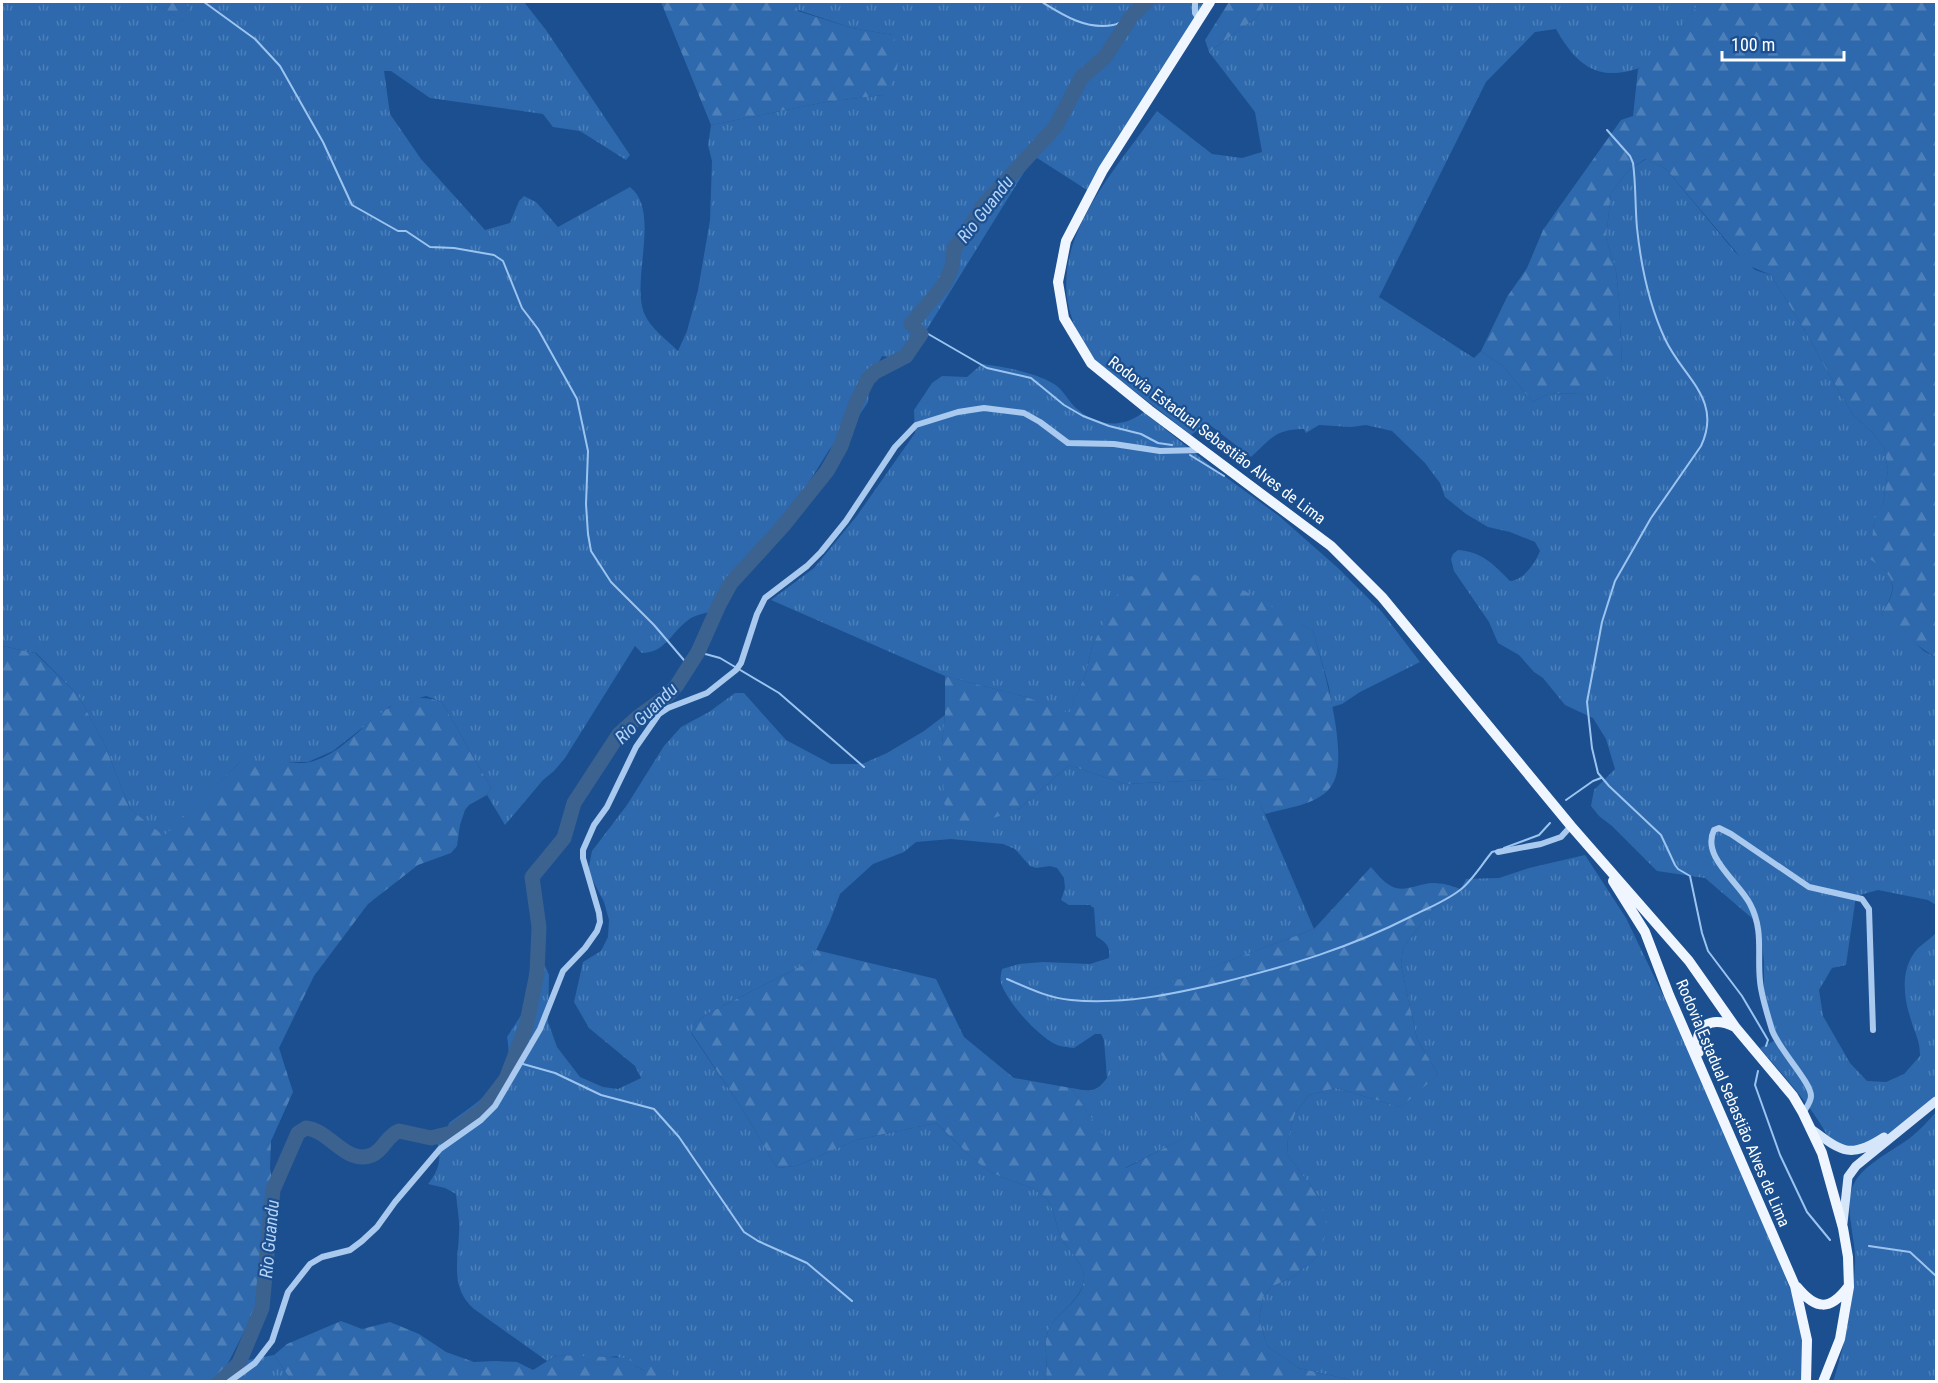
<svg xmlns="http://www.w3.org/2000/svg" width="1938" height="1383" viewBox="0 0 1938 1383" font-family="'Roboto Condensed',sans-serif">
  <style>
    .grass { fill: url(#grass-tufts) }
    .forest { fill: url(#forest-firs) }
    .lines { fill: none; stroke-linecap: round; stroke-linejoin: round }
    .stream { stroke: #9cc4f0; stroke-width: 2 }
    .river { stroke: #3c6290; stroke-width: 15 }
    .minor { stroke: #a9c9ee; stroke-width: 6 }
    .secondary { stroke: #d6e6fa; stroke-width: 9 }
    .primary { stroke: #f0f6ff; stroke-width: 10 }
    .labels { text-anchor: middle; dominant-baseline: central; stroke-width: 4.5; stroke-linejoin: round; paint-order: stroke }
    .street-label { font-size: 16px; fill: #fff; stroke: #1b4f8f }
    .water-label { font-size: 18px; font-style: italic; fill: #b5d3f5; stroke: #1b4f8f }
  </style>
  <defs>
    <pattern id="grass-tufts" width="24" height="20" patternUnits="userSpaceOnUse" patternTransform="scale(1.5)"><rect width="24" height="20" fill="#2e69ad"/><path d="M3 7l-1-3M5 7V3M7 7l1-3M15 17l-1-3M17 17v-4M19 17l1-3" fill="none" stroke="#4d80b9"/></pattern>
    <pattern id="forest-firs" width="22" height="20" patternUnits="userSpaceOnUse" patternTransform="scale(1.5)"><rect width="22" height="20" fill="#2e69ad"/><path d="M5 1l3.5 6h-7zM16 11l3.5 6h-7z" fill="#4d80b9"/></pattern>
  </defs>
  <rect width="100%" height="100%" fill="#1b4f8f"/>
  <path class="grass" d="M2,2H152L182,20L189,8L184,2H524L546,30L630,155L626,160L580,131L553,127L543,114L430,98L391,71H384L390,114L421,159L485,230L510,223L519,201L524,196L536,202L558,227L630,187C661,211 631,279 644,313C650,328 667,340 678,351L687,331L698,290L710,220L712,161L708,145L711,125L826,102L883,95L893,35L852,28L798,10L795,2H1213L1087,190L1034,156L908,360L882,356L870,379L868,402L853,425L829,450L796,503L774,533L741,566L714,611C706,613 693,615 687,621C671,633 665,653 642,653L635,646L565,758L554,771L543,780L505,825L487,795L491,788L442,702L426,696L389,707L333,751L308,762H240L164,837L130,809L105,745L78,695L36,653L2,646Z
    M1266,2H1700C1685,21 1672,43 1654,59C1647,66 1638,69 1629,71C1592,80 1573,59 1556,29L1535,32L1486,82L1379,297L1474,358L1481,351L1503,366L1533,402L1549,393L1581,394L1622,365L1619,300L1616,271L1606,238L1611,193L1629,170L1646,159L1666,169L1735,252L1755,270L1771,275L1811,341L1826,369L1853,415L1872,432L1884,447L1888,470L1883,505L1876,516L1873,529L1871,559C1895,576 1899,588 1881,614L1924,651L1936,658V905L1928,900L1878,890L1856,896L1846,965L1832,968L1819,990L1823,1016L1850,1063L1867,1081L1886,1082L1904,1074L1920,1056C1920,1040 1915,1034 1911,1020C1903,996 1900,968 1918,948C1924,943 1931,938 1936,933V1100L1905,1127L1860,1150L1832,1144C1813,1107 1786,1079 1760,1048L1776,1040L1764,996V962L1762,941L1753,919L1705,878L1657,871L1612,826L1599,816L1591,806L1594,790L1615,769L1606,739L1593,718L1565,705L1543,678L1534,672L1519,655L1498,643L1489,622L1454,571L1451,559L1453,554L1458,550C1483,552 1493,564 1510,581C1524,580 1535,563 1540,551L1535,542L1510,532L1488,527L1466,514L1445,497L1440,483L1425,463L1392,431L1366,425L1351,427L1319,425L1306,433L1304,429C1275,429 1271,439 1251,457L1210,425L1203,426L1191,435L1097,362C1021,269 1103,187 1157,111L1212,154L1242,158L1262,152L1255,112L1209,52L1256,18Z
    M982,364C1004,367 1035,372 1054,384C1063,389 1068,401 1076,408C1097,427 1122,429 1144,412L1212,467L1279,516L1338,568L1382,612L1420,662L1360,692L1342,704L1332,707L1329,687L1313,631L1256,599L1109,613L1092,647L1086,673L1069,714L1026,697L945,676L771,600L814,568L856,517L915,433L914,410L932,383L942,376L967,377Z
    M735,693H744L786,740L831,764H862L887,753L924,731L945,715L942,743L1018,810L1069,765L1125,784L1227,779L1257,796L1314,929L1130,998L1204,1128L1125,1168L1071,1088C1089,1091 1095,1094 1107,1078L1104,1040L1101,1034H1095L1074,1048C1068,1047 1060,1047 1055,1044C1037,1035 1007,1002 1001,983C1000,978 1001,974 1002,969L1019,964L1043,962L1090,964L1109,958C1111,946 1105,942 1096,936L1094,908L1090,905H1069L1061,900L1065,888L1064,878L1057,868L1050,866L1036,868L1030,866L1015,849L1003,844L951,839L916,842L904,852L873,864L840,894L830,921L811,961L707,1014L696,1022L691,1033L743,1110L777,1168L796,1166L856,1140L936,1123C950,1136 976,1163 991,1172C1007,1181 1031,1184 1045,1197C1056,1208 1055,1227 1062,1239C1069,1251 1085,1264 1084,1279C1081,1301 1060,1310 1050,1327C1041,1343 1050,1364 1045,1381L677,1382L671,1372L645,1371L616,1356L606,1358L557,1355L547,1361L474,1309C450,1288 458,1262 459,1233C460,1220 457,1207 456,1194L445,1188L428,1184C439,1170 442,1159 437,1142L446,1132L449,1123C479,1100 516,1082 507,1037L529,1003V973L539,952L549,975L548,1022L557,1047L580,1077L603,1087L618,1089L641,1078L635,1066L589,1028L574,1002L583,962L601,951L608,937L609,920L604,902L588,871L592,851L627,805L664,746L681,727L709,712Z
    M1585,855L1626,918L1673,1016L1750,1186L1794,1299L1802,1336L1803,1381H1355L1299,1368L1267,1346L1259,1319L1263,1297L1273,1286L1293,1277L1320,1254L1321,1200L1287,1154L1288,1138L1295,1114L1309,1095L1336,1088L1400,1107L1438,1074L1417,1039L1401,965L1403,948L1433,909L1460,891L1466,879L1499,878L1529,868Z
    M1936,1112V1381L1833,1382C1845,1344 1853,1305 1855,1265C1857,1238 1841,1204 1856,1180C1867,1163 1895,1149 1910,1138C1920,1130 1928,1121 1936,1112Z
    M274,1355L289,1377L290,1381L223,1382L248,1360Z"/>
  <path class="forest" d="M152,2H184L189,8L187,17L181,20Z
    M661,2H795L798,11L852,28L893,35C902,60 899,74 883,95L826,102L711,125Z
    M1229,2H1266L1256,18L1209,52L1205,40Z
    M1700,2H1936V658L1907,638L1881,614C1900,588 1895,576 1870,559L1873,529L1876,515L1883,505L1888,470L1884,447L1872,432L1853,415L1826,369L1811,341L1771,275L1747,265L1666,169L1645,159L1629,170L1611,193L1606,238L1616,271L1619,300L1622,365L1598,387L1581,394L1549,393L1533,402L1503,366L1481,351L1507,297L1527,268L1543,230L1621,120L1633,116L1638,69C1665,54 1681,26 1700,2Z
    M1145,570C1177,573 1206,574 1236,586L1313,631C1322,664 1351,756 1332,785C1320,805 1285,808 1265,814L1257,797L1227,779L1125,784L1069,765L1018,810L956,830L944,803L942,743L945,715V676L1026,697L1069,713L1086,673L1092,647L1121,587L1129,577Z
    M2,646L35,653L78,695L105,745L130,809L164,836L240,762C256,762 271,762 286,762C294,762 302,764 310,762C359,751 383,681 442,702L491,788L487,795L469,805L465,810L460,825L457,846L451,853L418,865L368,904L314,976L279,1048L293,1092L271,1141L270,1168L273,1184L265,1210L262,1258L265,1278L263,1295L225,1369L211,1381H2Z
    M1371,867C1378,875 1384,883 1393,887C1404,892 1420,884 1431,883C1442,883 1450,885 1460,889V891L1433,909L1403,948L1401,965L1417,1039L1438,1074L1414,1096L1400,1107L1336,1088L1309,1095L1295,1114L1288,1138L1287,1154L1321,1200L1327,1227L1320,1254L1293,1277L1273,1286L1263,1297L1259,1319L1267,1346L1299,1368L1355,1381H1045C1050,1364 1041,1343 1050,1327C1060,1310 1082,1301 1084,1279C1085,1264 1069,1251 1062,1239C1055,1227 1056,1208 1045,1197C1031,1184 1007,1181 991,1172C975,1163 951,1136 936,1123L856,1140L796,1166L777,1168L743,1110L691,1032L696,1022L707,1014L811,961L816,950L936,979L964,1037L1014,1078L1071,1088L1126,1168L1203,1128L1129,998L1314,929Z
    M341,1321L362,1329L390,1322L419,1334L446,1352L474,1362L496,1361L517,1362L533,1370L557,1355L630,1358L635,1366L645,1371L654,1362L671,1372L677,1381H290L289,1377L274,1355L287,1344Z"/>
  <g class="lines">
    <path class="stream" d="M204,2L255,39L280,66L323,142L352,205L398,231H406L430,247L454,248L494,255L503,261L522,308L538,329L577,399L588,451L586,504L588,534L591,551L611,582L654,625L689,666
      M1042,2C1063,15 1086,30 1113,25C1119,24 1125,20 1131,17
      M1607,130L1630,156L1633,163C1636,185 1635,206 1637,228C1641,266 1649,305 1665,339C1683,378 1723,399 1701,446L1651,518L1615,581L1602,622L1587,702L1592,748L1598,773L1609,786L1661,835L1675,865L1678,869L1690,876L1702,933L1708,951L1742,996L1768,1040L1766,1046
      M911,324L987,368L1031,378L1064,405L1083,416L1109,426L1141,434L1158,443L1172,445
      M1190,455L1224,476
      M698,652L720,658L779,693L864,767
      M1566,800L1593,781L1601,778
      M1504,848L1539,835L1550,823
      M1007,979C1028,988 1048,998 1071,1000C1123,1005 1174,994 1224,982C1292,965 1349,948 1412,916C1428,908 1446,901 1460,890C1472,881 1482,864 1492,852L1496,851
      M523,1064L555,1073L601,1095L654,1109L679,1137L744,1232L758,1241L807,1263L852,1301
      M1758,1071L1755,1085L1780,1155L1807,1212L1830,1240
      M1869,1246L1910,1252L1936,1276"/>
    <path class="river" d="M220,1382L239,1363L262,1308L273,1190L298,1133L306,1128C330,1130 346,1166 372,1155C384,1150 386,1136 399,1131L431,1138L451,1133L482,1110L506,1079L526,1027L537,973L539,927L532,877L564,838L574,803L619,734L638,717L667,696L677,685L698,652L719,605L731,583L783,526L827,471L841,446L856,403L868,379L875,372L906,356L921,334L911,324L944,285L952,267L954,248L967,233L982,207L1056,126L1081,78L1105,57L1131,17L1146,2"/>
    <path class="minor" d="M1195,2V13L1199,19
      M1498,852L1541,844L1561,837L1571,826
      M1803,1113C1806,1108 1811,1102 1811,1096C1811,1082 1779,1050 1772,1030C1768,1016 1761,995 1760,981C1757,955 1764,930 1750,904C1739,882 1701,857 1714,830L1719,828L1731,834L1809,887L1862,899L1869,909L1873,1030
      M229,1382L255,1363L272,1341L288,1292L310,1264L322,1257L350,1250L362,1241L377,1227L395,1202L440,1149L481,1120L495,1106L540,1029L563,971L585,948L597,931L600,922L599,913L583,858V850L594,825L607,807L636,747L659,714L668,708L707,693L736,670L741,663L757,614L765,598L807,566L821,552L846,521L895,447L916,425L958,412L984,408L1024,413L1040,422L1068,443L1114,444L1160,451L1202,450"/>
    <path class="secondary" d="M1810,1128C1841,1151 1849,1160 1884,1137
      M1843,1223L1848,1177L1856,1166L1936,1101"/>
    <path class="primary" d="M1210,2L1103,170L1066,241L1058,282L1064,318L1091,363L1149,410L1331,546L1382,597L1571,826L1689,961L1736,1028L1793,1096L1803,1113L1822,1153L1843,1228L1848,1257L1849,1287L1840,1339L1823,1382
      M1613,881L1645,932L1669,995L1795,1286L1807,1340L1806,1382
      M1699,1052C1693,1024 1712,1016 1735,1027
      M1797,1287C1816,1310 1830,1311 1848,1287"/>
  </g>
  <g class="labels">
    <g class="street-label">
      <text transform="translate(1217 440) rotate(37)">Rodovia Estadual Sebastião Alves de Lima</text>
      <text transform="translate(1733 1103) rotate(67)">Rodovia Estadual Sebastião Alves de Lima</text>
    </g>
    <g class="water-label">
      <text transform="translate(985 209) rotate(-52)">Rio Guandu</text>
      <text transform="translate(646 713) rotate(-44)">Rio Guandu</text>
      <text transform="translate(269 1239) rotate(-85)">Rio Guandu</text>
    </g>
  </g>
  <rect width="1938" height="1383" fill="none" stroke="#ffffff" stroke-width="6"/>
  <path d="M1722 51v9h122v-9" fill="none" stroke="#ffffff" stroke-width="3"/>
  <text x="1731" y="51" font-size="18" fill="#ffffff" stroke="#1b4f8f" stroke-width="4.5" paint-order="stroke">100 m</text>
</svg>
